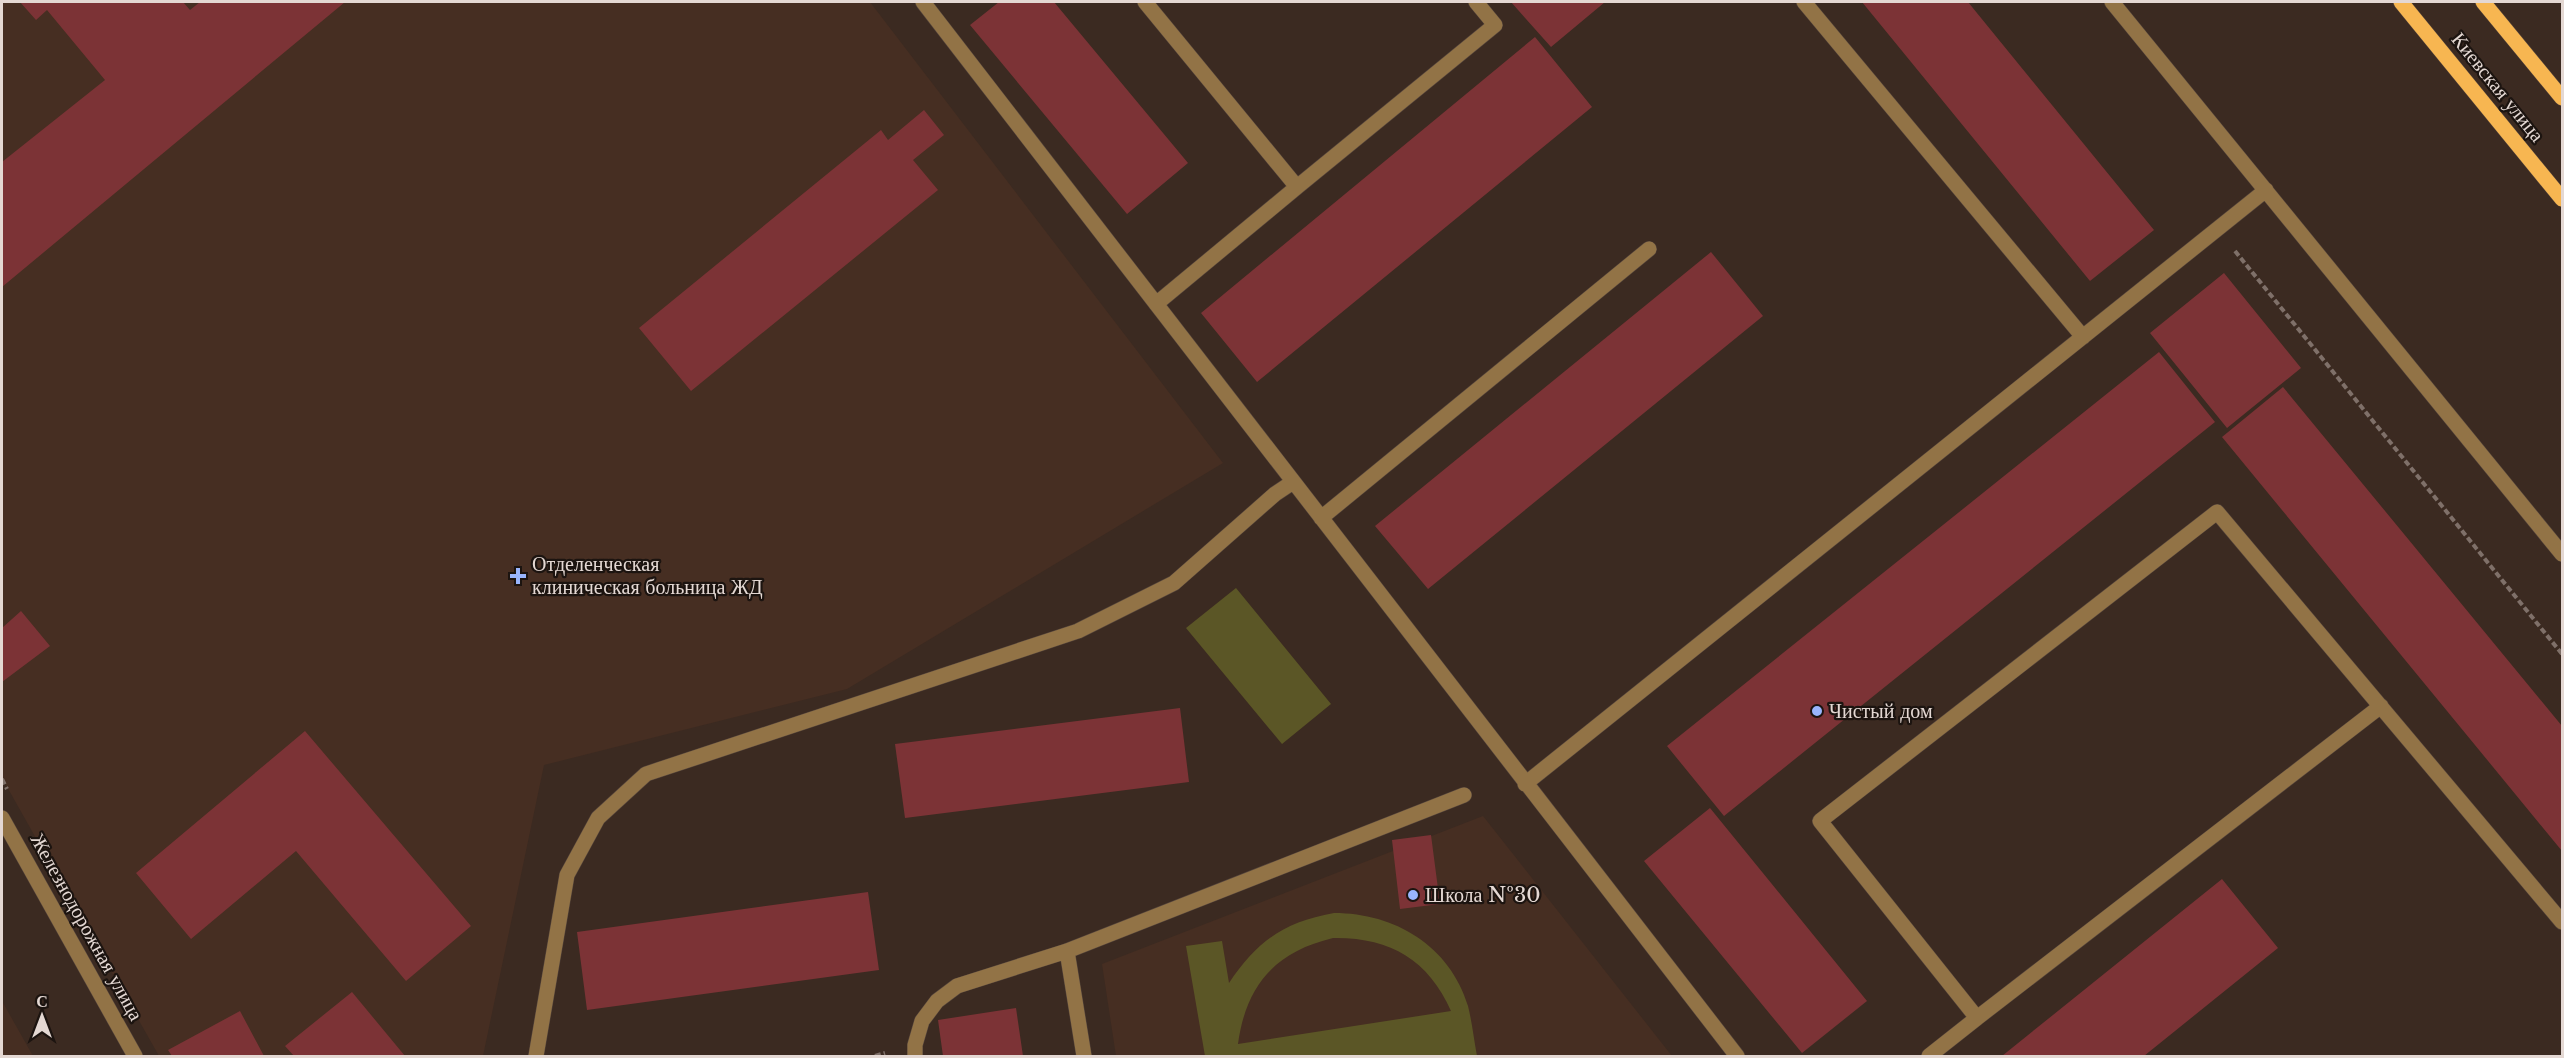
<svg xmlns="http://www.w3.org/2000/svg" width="2564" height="1058" viewBox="0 0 2564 1058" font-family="'Libre Baskerville',serif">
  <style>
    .built { fill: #462e22 }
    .green { fill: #5b5626; fill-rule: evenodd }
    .building { fill: #7c3336 }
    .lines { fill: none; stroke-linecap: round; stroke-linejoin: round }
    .minor-casing { stroke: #56463d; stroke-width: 16 }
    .major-casing { stroke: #56463d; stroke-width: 16 }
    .path { stroke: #7f7069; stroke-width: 4; stroke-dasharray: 6 3; stroke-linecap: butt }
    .minor { stroke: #927346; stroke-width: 15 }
    .major { stroke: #f7b651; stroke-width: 15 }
    .poi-dot { fill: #99b5fd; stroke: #1c1410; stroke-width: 2 }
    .labels { text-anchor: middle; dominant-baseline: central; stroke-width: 4.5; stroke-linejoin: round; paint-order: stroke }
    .street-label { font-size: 20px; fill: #e4d8d3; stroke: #1c1410 }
    .poi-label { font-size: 20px; fill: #e4d8d3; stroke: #1c1410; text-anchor: start }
  </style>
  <rect width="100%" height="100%" fill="#3b2a21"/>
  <path class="built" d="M2,2H870L1223,463L847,689L544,765L483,1056H159L2,778Z
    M1483,816L1672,1056H1116L1102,964Z
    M2,1001L33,1056H2Z"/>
  <path class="green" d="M1236,588L1331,704L1282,744L1186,628Z
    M1334,913C1395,913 1450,946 1468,1006C1472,1022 1474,1040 1477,1056H1205L1186,946L1222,941L1229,983C1257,941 1284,922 1334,913ZM1333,938C1389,937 1428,959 1451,1011L1238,1044C1246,985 1275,952 1333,938Z"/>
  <path class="building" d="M20,2H183L190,10L200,2H345L2,287V162L105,80L47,10L36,20Z
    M999,2H1054L1188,163L1127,214L970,25Z
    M1511,2H1605L1551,47Z
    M1862,2H1968L2154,230L2090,281Z
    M1535,37L1592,107L1257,382L1201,313Z
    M924,110L944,135L913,160L938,190L691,391L639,328L881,130L888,140Z
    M1711,252L1763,316L1428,589L1375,526Z
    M2224,273L2301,368L2227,428L2150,333Z
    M2159,352L2215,422L1724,816L1667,746Z
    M2283,387L2562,726V851L2222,437Z
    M21,611L50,646L2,682V628Z
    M1180,708L1189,782L905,818L895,744Z
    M305,731L471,926L406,981L296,851L191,939L136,873Z
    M1710,808L1867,1001L1802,1053L1644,861Z
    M1431,835L1440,904L1400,909L1392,840Z
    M2222,879L2278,948L2144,1056H2002Z
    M868,892L879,970L587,1010L577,932Z
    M352,992L405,1056H294L285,1046Z
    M1016,1008L1023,1056H943L938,1020Z
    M240,1011L264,1056H172L168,1050Z"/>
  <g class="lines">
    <defs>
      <path id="minor" d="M923,2L1737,1056
        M1145,2L1297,187L1495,25L1476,2
        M1804,2L2083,337
        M2112,2L2562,554
        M1156,304L1297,187
        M1321,518L1649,249
        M1525,784L2266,190
        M2,818L135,1056
        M1067,951L1084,1056
        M1977,1018L2381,706
        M536,1056L567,875L598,818L646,774L1078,631L1174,583L1275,494L1293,482
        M915,1056V1045L922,1021L937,1001L957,986L1067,951L1464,795
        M1929,1056L1977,1018L1820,821L2217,512L2562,922"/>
      <path id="major" d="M2401,2L2562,199
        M2483,2L2562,98"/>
    </defs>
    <use href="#minor" class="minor-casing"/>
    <use href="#major" class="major-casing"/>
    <path class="path" d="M2235,251L2562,654
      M2,779L7,789
      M875,1056L885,1053"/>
    <use href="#minor" class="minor"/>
    <use href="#major" class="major"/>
  </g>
  <g class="poi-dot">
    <path d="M515 567h6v6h6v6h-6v6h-6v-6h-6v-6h6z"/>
    <circle cx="1817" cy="711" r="6"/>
    <circle cx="1413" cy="895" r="6"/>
  </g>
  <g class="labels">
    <g class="street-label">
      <text transform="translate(2498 87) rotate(51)">Киевская улица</text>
      <text transform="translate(87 927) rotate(61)">Железнодорожная улица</text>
    </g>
    <g class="poi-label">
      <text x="532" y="564">Отделенческая<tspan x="532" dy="23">клиническая больница ЖД</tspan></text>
      <text x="1829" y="711">Чистый дом</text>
      <text x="1425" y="895">Школа №30</text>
    </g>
  </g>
  <rect width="2564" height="1058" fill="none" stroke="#e4d8d3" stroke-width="6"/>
  <g transform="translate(42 1016)" stroke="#1c1410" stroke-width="4.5" paint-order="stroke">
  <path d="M0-4.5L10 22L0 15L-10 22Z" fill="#e4d8d3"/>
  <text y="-9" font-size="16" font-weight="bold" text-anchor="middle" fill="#e4d8d3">С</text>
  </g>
</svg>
